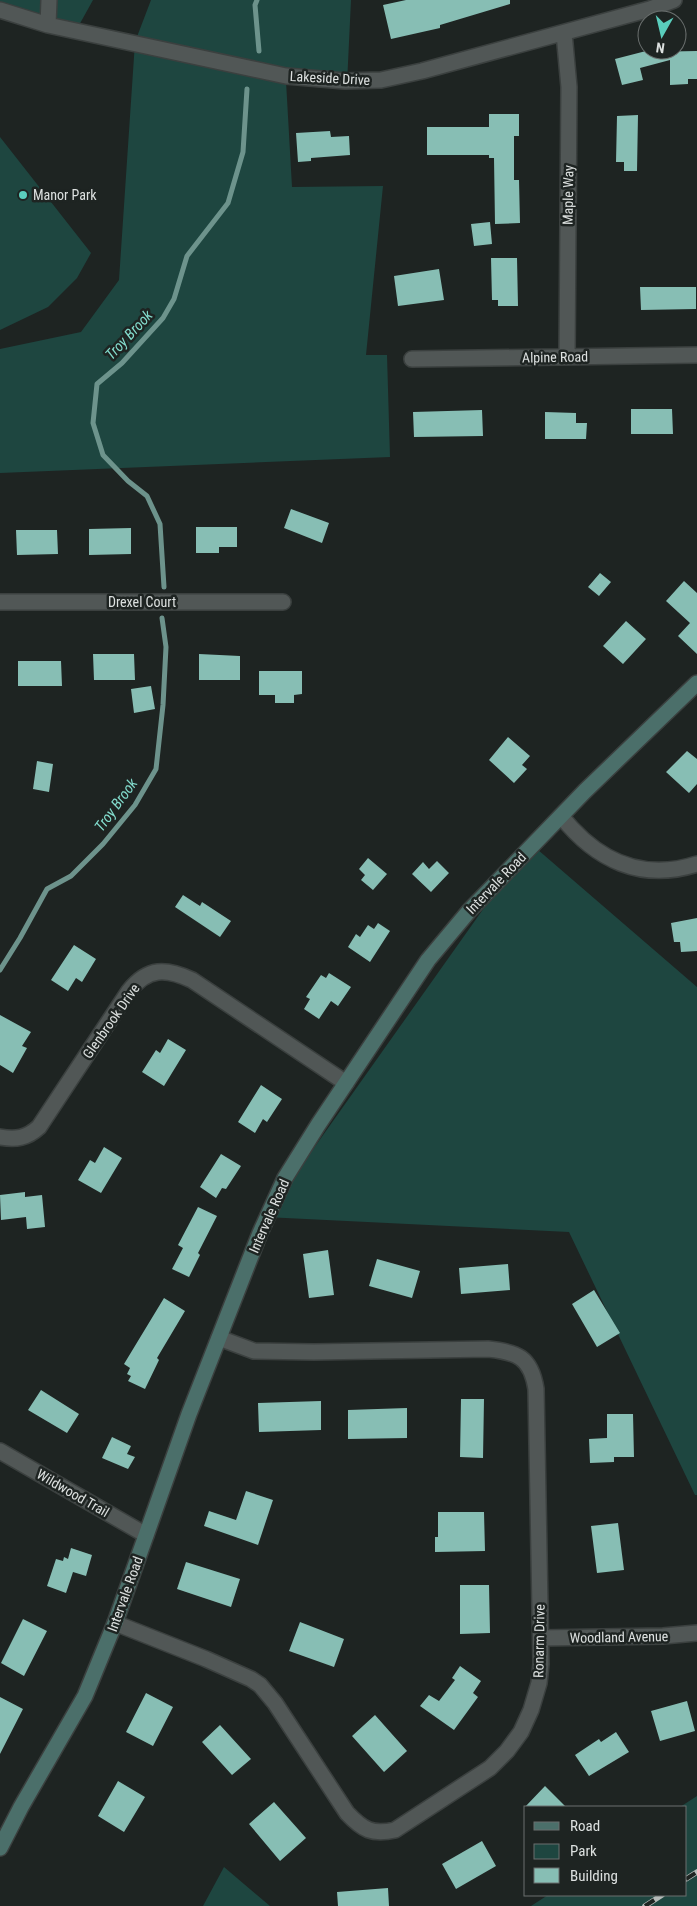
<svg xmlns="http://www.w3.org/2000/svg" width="697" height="1906" viewBox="0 0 697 1906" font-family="'Roboto Condensed',sans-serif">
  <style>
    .green { fill: #1e4640 }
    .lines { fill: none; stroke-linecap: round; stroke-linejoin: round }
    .stream { stroke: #6d938c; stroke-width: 5 }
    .building { fill: #87beb4 }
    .street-casing { stroke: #3b403f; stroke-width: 18 }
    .secondary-casing { stroke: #3b403f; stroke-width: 18 }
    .street { stroke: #515756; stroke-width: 15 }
    .secondary { stroke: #4b6f6a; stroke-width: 15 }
    .rail-casing { stroke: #b5bab8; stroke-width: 5.5 }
    .rail { stroke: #1e2422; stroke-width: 4; stroke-dasharray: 11; stroke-linecap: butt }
    .poi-dot { fill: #5acebd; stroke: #1e2422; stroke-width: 2 }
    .labels { text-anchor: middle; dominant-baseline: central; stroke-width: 5; stroke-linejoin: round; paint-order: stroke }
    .street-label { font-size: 14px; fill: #dce0df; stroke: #1e2422 }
    .poi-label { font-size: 14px; fill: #dce0df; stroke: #1e2422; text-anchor: start }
    .water-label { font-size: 15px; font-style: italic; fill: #82dbcc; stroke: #1e2422 }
  </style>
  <rect width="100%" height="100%" fill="#1e2422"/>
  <path class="green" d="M0,0H93L78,27L0,6Z
    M151,0H351L347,84L286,81L292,187L383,186L366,355H387L390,457L0,473V349L81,332L119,280L135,42Z
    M0,137L91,253L77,278L48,307L0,330Z
    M530,843L697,987V1495H695L569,1232L265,1217Z
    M697,1796V1906H531L548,1895H686V1807H680Z
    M224,1867L270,1906H203Z"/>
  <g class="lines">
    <path class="stream" d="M257,0L255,5L259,51
      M164,587L160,524L147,496L128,481L103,455L93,423L97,384L122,363L163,318L174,299L187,256L228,203L243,152L247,89
      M0,970L20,938L47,889L71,876L103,844L135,805L156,769L163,705L166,647L162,618"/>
  </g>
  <path class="building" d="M406,0H510V4L440,25V28L391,39L383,5Z
    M646,51V52L697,51V79H688V84L670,85V60L640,68L643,80L622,85L615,59Z
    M489,114H519V136H514V180H519L520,223L495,224L494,158H489V155H427V127H489Z
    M638,115L637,171H624V162H616L617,116Z
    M330,131L331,137L349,136L350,155L311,158V161L298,162L296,133Z
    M490,222L492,244L474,246L471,224Z
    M491,258H517L518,306H498V300H492Z
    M439,269L444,300L398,306L394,276Z
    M640,287H696V309L641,310Z
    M631,409H672L673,434H631Z
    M482,410L483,436L414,437L413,412Z
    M545,412L576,413V423H587L586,439H545Z
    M291,509L329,523L322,543L284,528Z
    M196,527H237V547H219V553H196Z
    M131,528V554L89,555V529Z
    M16,530H57L58,554L17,555Z
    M600,573L611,582L599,596L588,587Z
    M684,581L697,593V654L678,636L690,623L666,601Z
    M626,621L646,639L623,664L603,646Z
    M93,654H134L135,680H94Z
    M199,654L240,656V680H199Z
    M18,661H61L62,686H18Z
    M259,671H302V694L294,695V703H275V695H259Z
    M151,686L155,709L134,713L131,689Z
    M508,737L530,756L522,765L527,769L514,783L489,760Z
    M687,751L697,759V784L689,793L666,772Z
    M37,761L53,764L49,792L33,789Z
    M368,858L387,874L373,890L361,880L365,875L359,869Z
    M437,861L449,873L431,892L412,874L423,862L429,869Z
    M183,895L200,906L202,902L231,921L220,937L175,907Z
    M697,918V951L681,952L680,942H674L671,923Z
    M378,923L390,931L370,962L348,947L356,934L360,937L368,925L374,929Z
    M74,945L96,959L82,982L76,978L68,991L51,980Z
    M329,973L351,987L338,1006L331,1001L319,1019L304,1009L310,999L306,997L321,975L326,978Z
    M0,1015L31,1032L22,1046L27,1048L13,1073L0,1065Z
    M168,1039L186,1050L164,1086L142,1072L156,1050L160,1053Z
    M261,1085L282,1099L267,1122L263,1119L255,1133L238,1122Z
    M104,1147L122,1158L101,1193L78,1180L90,1160L95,1163Z
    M221,1154L241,1166L226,1189L222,1188L216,1198L200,1187Z
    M25,1192V1197L42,1195L45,1227L27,1229L26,1217L1,1220L0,1195Z
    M198,1207L217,1216L198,1253L200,1255L189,1277L172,1269L183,1248L178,1245Z
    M328,1250L334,1295L309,1298L303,1254Z
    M377,1259L420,1271L412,1298L369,1286Z
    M508,1264L510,1290L461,1294L459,1268Z
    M594,1290L620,1333L597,1347L572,1304Z
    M164,1298L185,1311L157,1358L159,1360L145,1389L128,1381L131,1376L127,1374L130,1368L124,1364Z
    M41,1390L79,1414L67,1433L28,1410Z
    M461,1399H484L483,1458L460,1457Z
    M321,1401V1430L259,1432L258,1403Z
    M407,1408V1438L348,1439V1410Z
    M607,1414H633L634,1457H614V1462L590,1463L589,1439L607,1438Z
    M112,1437L131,1446L127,1454L135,1457L128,1469L102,1458Z
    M246,1491L273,1500L258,1545L204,1526L209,1511L236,1520Z
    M438,1512H484L485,1551L435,1552V1537H438Z
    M618,1523L624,1570L597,1573L591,1526Z
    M71,1548L92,1555L86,1576L73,1572L66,1593L47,1586L56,1559L63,1561L64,1557L68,1559Z
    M186,1562L240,1579L231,1607L177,1589Z
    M460,1585H489L490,1633L460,1634Z
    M23,1619L47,1631L24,1676L1,1663Z
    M300,1622L344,1639L334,1667L289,1651Z
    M460,1666L481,1681L473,1693L478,1697L454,1730L420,1706L429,1695L439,1701L455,1680L452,1678Z
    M146,1693L173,1707L153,1746L126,1732Z
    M0,1697L23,1709L0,1754Z
    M687,1701L695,1731L660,1741L651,1711Z
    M375,1715L407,1751L384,1772L352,1736Z
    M220,1725L251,1759L232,1775L202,1742Z
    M616,1732L629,1752L589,1776L575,1755L599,1739L601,1742Z
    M118,1781L145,1797L124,1832L98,1816Z
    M545,1786L566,1807H525Z
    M274,1802L306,1838L280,1861L249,1824Z
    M482,1841L496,1866L456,1889L442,1864Z
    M388,1888L389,1906H338L337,1892Z"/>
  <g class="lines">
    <defs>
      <path id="street" d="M0,10L48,25L286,76L345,81L381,80L422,71L650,9L674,0
        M48,25L49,0
        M564,33L569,87L567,357
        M412,359L697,355
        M0,602H283
        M561,816C596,860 641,882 697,864
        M0,1137C16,1140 27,1138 39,1127L129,991C148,967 166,968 192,980L346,1083
        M0,1451L146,1535
        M115,1623L206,1659L251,1679L260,1685L275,1703L347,1813C363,1830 372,1835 395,1830L490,1768L507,1751L521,1732L531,1710L539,1683L541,1664L536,1389C531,1357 517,1352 488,1349L314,1352L254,1351L219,1338
        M541,1638L663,1636L697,1633"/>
      <path id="secondary" d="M0,1848L21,1807L85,1696L115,1623L189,1414L260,1233L285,1178L318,1125L428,960L469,911L585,791L697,683"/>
    </defs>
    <use href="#street" class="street-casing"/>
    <use href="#secondary" class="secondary-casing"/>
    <use href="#street" class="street"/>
    <use href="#secondary" class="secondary"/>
    <defs>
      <path id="rail" d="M686,1879L697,1872
        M645,1906L662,1895"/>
    </defs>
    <use href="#rail" class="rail-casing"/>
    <use href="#rail" class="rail"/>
  </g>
  <circle class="poi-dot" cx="23" cy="195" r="5"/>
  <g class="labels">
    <g class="street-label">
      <text transform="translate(330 78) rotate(3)">Lakeside Drive</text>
      <text transform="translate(568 195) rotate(-89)">Maple Way</text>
      <text transform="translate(555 357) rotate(-1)">Alpine Road</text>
      <text x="142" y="602">Drexel Court</text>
      <text transform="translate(496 883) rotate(-46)">Intervale Road</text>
      <text transform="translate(111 1021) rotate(-55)">Glenbrook Drive</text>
      <text transform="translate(269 1216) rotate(-66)">Intervale Road</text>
      <text transform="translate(73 1493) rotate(30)">Wildwood Trail</text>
      <text transform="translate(125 1594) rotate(-70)">Intervale Road</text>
      <text transform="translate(619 1637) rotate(-1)">Woodland Avenue</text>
      <text transform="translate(539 1641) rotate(-89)">Ronarm Drive</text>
    </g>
    <g class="poi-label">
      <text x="33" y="195">Manor Park</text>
    </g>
    <g class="water-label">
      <text transform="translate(129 335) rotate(-47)">Troy Brook</text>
      <text transform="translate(116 805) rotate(-54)">Troy Brook</text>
    </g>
  </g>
  <rect x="524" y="1806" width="162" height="90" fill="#1e2422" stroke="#6a6f6e"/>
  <rect x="534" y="1822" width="25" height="8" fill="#4b6f6a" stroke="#6a6f6e"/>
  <text x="570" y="1831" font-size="15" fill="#dce0df">Road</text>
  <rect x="534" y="1844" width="25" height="15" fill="#1e4640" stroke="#6a6f6e"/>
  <text x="570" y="1856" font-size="15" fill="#dce0df">Park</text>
  <rect x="534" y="1868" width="25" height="15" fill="#87beb4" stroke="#6a6f6e"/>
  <text x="570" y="1881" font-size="15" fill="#dce0df">Building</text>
  <g transform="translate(662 35) rotate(188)"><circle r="24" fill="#1e2422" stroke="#6a6f6e"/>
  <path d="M0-4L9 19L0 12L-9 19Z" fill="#5acebd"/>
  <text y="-8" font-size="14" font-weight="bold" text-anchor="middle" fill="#dce0df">N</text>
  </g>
</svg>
